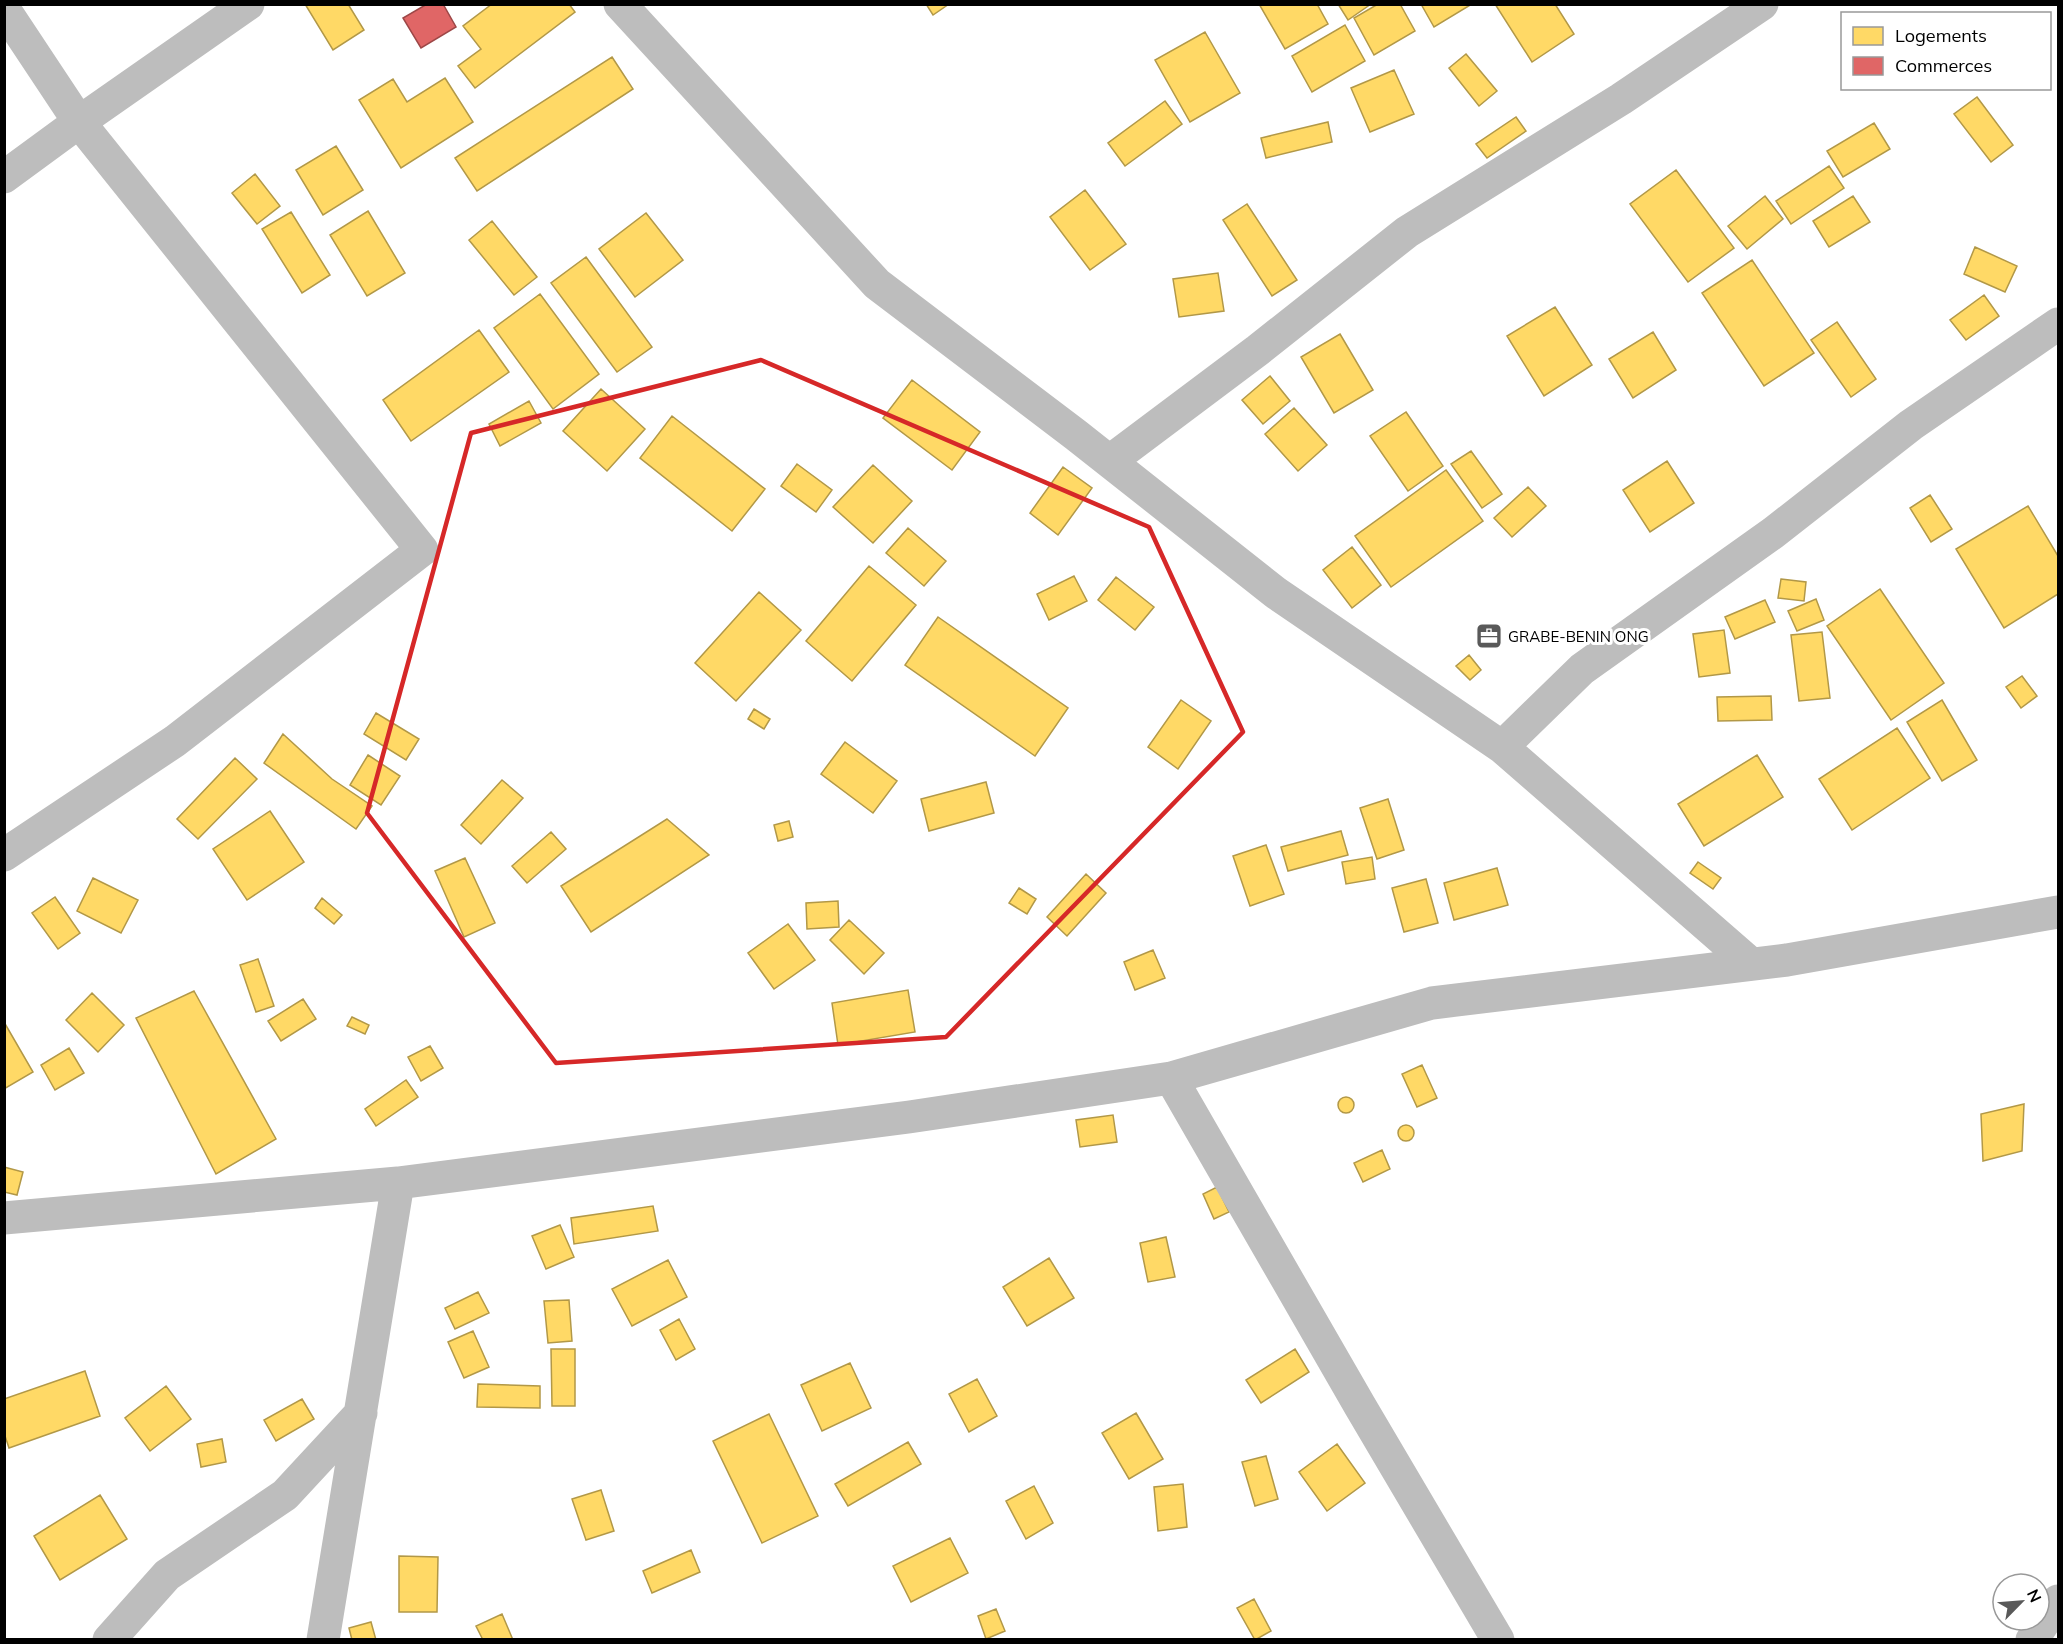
<svg xmlns="http://www.w3.org/2000/svg" width="2063" height="1644" viewBox="0 0 2063 1644" font-family="Mulish,sans-serif">
  <style>
    .homes { fill: #ffd966; stroke: #b29847; stroke-width: 1.5 }
    .shops { fill: #e06666; stroke: #9d4747; stroke-width: 1.5 }
    .lines { fill: none; stroke-linecap: round; stroke-linejoin: round }
    .minor { stroke: #bdbdbd; stroke-width: 33 }
    .marked { fill: none; stroke: #d62828; stroke-width: 4.5; stroke-linejoin: round }
    .labels { text-anchor: middle; dominant-baseline: central; stroke-width: 6; stroke-linejoin: round; paint-order: stroke }
    .poi-label { font-size: 15px; fill: #000; stroke: #fff; text-anchor: start }
  </style>
  <rect width="100%" height="100%" fill="#fff"/>
  <path class="homes" d="M305,4H348L364,30L333,50Z
    M492,4H569L575,12L475,88L458,66L481,49L463,26Z
    M926,4H949L933,15Z
    M1259,4H1317L1328,24L1285,49Z
    M1338,4H1371L1348,20Z
    M1378,4H1400L1415,31L1374,55L1354,18Z
    M1421,4H1472L1434,27Z
    M1495,4H1555L1574,34L1532,62Z
    M1345,25L1365,61L1312,92L1292,56Z
    M1205,32L1240,93L1190,122L1155,60Z
    M1466,54L1497,91L1479,106L1449,68Z
    M612,57L633,89L477,191L455,158Z
    M1394,70L1414,114L1370,132L1351,88Z
    M445,78L473,122L401,168L359,100L393,79L407,102Z
    M1977,97L2013,145L1991,162L1954,114Z
    M1165,101L1182,124L1125,166L1108,143Z
    M1516,117L1526,131L1487,158L1476,144Z
    M1328,122L1332,142L1266,158L1261,138Z
    M1874,123L1890,149L1843,177L1827,151Z
    M336,146L363,190L323,215L296,170Z
    M1829,166L1844,188L1791,224L1776,201Z
    M1676,170L1734,248L1688,282L1630,204Z
    M255,174L280,206L257,224L232,193Z
    M1085,190L1126,244L1090,270L1050,217Z
    M1765,196L1783,219L1747,249L1728,226Z
    M1853,196L1870,222L1829,247L1813,221Z
    M1247,204L1297,280L1272,296L1223,220Z
    M368,211L405,273L367,296L330,235Z
    M291,212L330,275L302,293L262,229Z
    M646,213L683,260L635,297L599,249Z
    M492,221L537,277L514,295L469,240Z
    M1975,247L2017,266L2005,292L1964,274Z
    M586,257L652,347L617,372L551,283Z
    M1752,260L1814,353L1764,386L1702,293Z
    M1218,273L1224,311L1179,317L1173,279Z
    M540,294L599,374L553,409L494,328Z
    M1984,295L1999,316L1966,340L1950,320Z
    M1555,307L1592,365L1544,396L1507,336Z
    M1837,322L1876,379L1851,397L1811,340Z
    M479,330L509,372L411,441L383,400Z
    M1653,332L1676,370L1633,398L1609,359Z
    M1340,334L1373,390L1334,413L1301,357Z
    M1270,376L1290,401L1263,424L1242,400Z
    M912,380L980,432L952,470L883,418Z
    M601,389L645,429L607,471L563,431Z
    M529,401L541,423L500,446L489,424Z
    M1294,408L1327,445L1298,471L1265,434Z
    M1406,412L1443,466L1408,491L1370,436Z
    M672,416L765,489L732,531L640,458Z
    M1471,451L1502,494L1482,508L1451,464Z
    M1667,461L1694,503L1650,532L1623,490Z
    M797,464L832,490L816,512L781,486Z
    M873,465L912,501L873,543L833,507Z
    M1063,467L1092,488L1058,535L1030,513Z
    M1446,470L1483,521L1391,587L1355,536Z
    M1528,487L1546,506L1512,537L1494,518Z
    M1930,495L1952,529L1931,542L1910,508Z
    M2028,506L2058,556V594L2004,628L1956,549Z
    M908,528L946,561L924,586L886,553Z
    M1352,547L1381,585L1352,608L1323,570Z
    M869,566L916,605L852,681L806,641Z
    M1074,576L1087,601L1049,620L1037,594Z
    M1116,577L1154,607L1135,630L1098,600Z
    M1781,579L1806,582L1804,601L1778,598Z
    M1880,589L1944,683L1891,720L1827,626Z
    M759,592L801,630L736,701L695,663Z
    M1816,599L1824,620L1797,631L1788,611Z
    M1765,600L1775,622L1735,639L1725,617Z
    M938,617L1068,708L1035,756L905,665Z
    M1724,630L1730,673L1699,677L1693,634Z
    M1822,632L1830,698L1799,701L1791,635Z
    M1469,655L1481,670L1470,680L1456,666Z
    M2022,676L2037,696L2021,708L2006,687Z
    M1771,696L1772,720L1718,721L1717,697Z
    M1181,700L1211,721L1178,769L1148,747Z
    M1942,700L1977,760L1942,781L1907,722Z
    M754,709L770,719L764,729L748,719Z
    M376,713L419,739L406,760L364,734Z
    M1897,728L1930,778L1852,830L1819,779Z
    M283,734L332,779L372,806L356,829L264,763Z
    M845,742L897,781L873,813L821,774Z
    M368,755L400,776L381,805L350,785Z
    M1757,755L1783,797L1704,846L1678,804Z
    M235,758L257,779L198,839L177,819Z
    M502,780L523,798L481,844L461,825Z
    M986,782L994,813L929,831L921,799Z
    M1388,799L1404,850L1377,859L1360,808Z
    M270,811L304,862L247,900L213,849Z
    M667,819L709,855L591,932L561,886Z
    M789,821L793,837L778,841L774,825Z
    M1341,831L1348,855L1288,871L1281,847Z
    M551,832L566,849L527,883L512,866Z
    M1266,845L1284,894L1250,906L1233,856Z
    M1372,857L1375,879L1346,884L1342,862Z
    M465,858L495,923L464,937L435,871Z
    M1698,862L1721,878L1713,889L1690,873Z
    M1497,868L1508,905L1454,920L1444,883Z
    M1086,874L1106,893L1067,936L1047,917Z
    M93,878L138,900L121,933L77,911Z
    M1426,879L1438,923L1404,932L1392,888Z
    M1019,888L1036,899L1027,914L1009,903Z
    M55,897L80,933L58,949L32,913Z
    M322,898L342,915L334,924L315,908Z
    M838,901L839,927L807,929L806,903Z
    M849,920L884,953L864,974L830,940Z
    M788,924L815,960L774,989L748,953Z
    M1153,950L1165,978L1135,990L1124,962Z
    M258,959L274,1006L256,1012L240,965Z
    M908,990L915,1032L838,1045L832,1003Z
    M194,991L276,1139L216,1174L136,1018Z
    M92,993L124,1025L98,1052L66,1020Z
    M303,999L316,1019L281,1041L268,1021Z
    M352,1017L369,1025L365,1034L347,1026Z
    M4,1022L33,1072L4,1089Z
    M430,1046L443,1068L421,1081L408,1057Z
    M69,1048L84,1073L55,1090L41,1065Z
    M1422,1065L1437,1098L1417,1107L1402,1074Z
    M406,1080L418,1097L376,1126L365,1109Z
    M1338 1105a8 8 0 1 1 16 0a8 8 0 1 1-16 0Z
    M2024,1104L2022,1151L1983,1161L1981,1114Z
    M1113,1115L1117,1142L1080,1147L1076,1120Z
    M1398 1133a8 8 0 1 1 16 0a8 8 0 1 1-16 0Z
    M1382,1150L1390,1169L1363,1182L1354,1163Z
    M4,1167L23,1172L17,1195L4,1192Z
    M1217,1187L1229,1212L1214,1219L1203,1194Z
    M653,1206L658,1231L574,1244L571,1218Z
    M560,1225L574,1257L546,1269L532,1236Z
    M1166,1237L1175,1277L1148,1282L1140,1243Z
    M1049,1258L1074,1298L1027,1326L1003,1287Z
    M668,1260L687,1297L632,1326L612,1289Z
    M478,1292L489,1313L455,1329L445,1308Z
    M569,1300L572,1341L548,1343L544,1301Z
    M679,1319L695,1349L676,1360L660,1330Z
    M473,1331L489,1367L464,1378L448,1342Z
    M551,1349H575V1406H552Z
    M1295,1349L1309,1372L1261,1403L1246,1380Z
    M850,1363L871,1408L822,1431L801,1385Z
    M85,1371L100,1416L9,1448L4,1433V1399Z
    M977,1379L997,1416L969,1432L949,1394Z
    M478,1384L540,1386V1408L477,1407Z
    M166,1386L191,1419L150,1451L125,1418Z
    M302,1399L314,1419L276,1441L264,1420Z
    M1136,1413L1163,1459L1129,1479L1102,1433Z
    M769,1414L818,1516L762,1543L713,1441Z
    M222,1439L226,1462L201,1467L197,1444Z
    M908,1442L921,1464L848,1506L835,1484Z
    M1337,1444L1365,1483L1327,1511L1299,1472Z
    M1266,1456L1278,1499L1255,1506L1242,1462Z
    M1183,1484L1187,1527L1158,1531L1154,1487Z
    M1034,1486L1053,1523L1026,1539L1006,1501Z
    M601,1490L614,1531L586,1540L572,1499Z
    M100,1495L127,1539L60,1580L34,1536Z
    M950,1538L968,1573L911,1602L893,1566Z
    M691,1550L700,1572L652,1593L643,1571Z
    M399,1556L438,1557L437,1612H399Z
    M1254,1599L1271,1631L1255,1640L1237,1608Z
    M996,1609L1005,1631L986,1639L978,1616Z
    M502,1614L513,1640H483L476,1626Z
    M371,1622L376,1640H352L349,1628Z"/>
  <path class="shops" d="M427,4H443L456,27L421,48L403,18Z"/>
  <g class="lines">
    <path class="minor" d="M620,4L877,284L1076,435L1276,593L1502,747L1751,964
      M4,9L79,122L422,550L175,741L4,855
      M4,177L79,122L248,4
      M1110,461L1258,350L1407,232L1621,99L1762,4
      M1502,747L1582,669L1773,533L1911,425L2058,324
      M1171,1078L1360,1406L1498,1640
      M4,1218L398,1183L909,1117L1171,1078L1432,1003L1787,960L2058,912
      M109,1640L167,1575L285,1495L361,1413
      M323,1640L398,1183
      M2032,1640L2058,1601"/>
  </g>
  <path class="marked" d="M761,360L1149,527L1243,732L946,1037L556,1063L367,813L471,433Z"/>
  <defs>
    <symbol id="office-square" viewBox="-11 -11 22 22"><rect x="-9" y="-9" width="18" height="18" rx="4" fill="#595959" stroke="#fff"/><path d="M-6-3h4V-5.5h4V-3h4V5H-6ZM-1-4.5V-3h2v-1.5ZM-6 0V1H6V0Z" fill="#fff"/></symbol>
  </defs>
  <g fill-rule="evenodd">
    <use href="#office-square" x="1474" y="621" width="30" height="30"/>
  </g>
  <g class="labels">
    <g class="poi-label">
      <text x="1508" y="636">GRABE-BENIN ONG</text>
    </g>
  </g>
  <rect width="2063" height="1644" fill="none" stroke="#000000" stroke-width="12"/>
  <rect x="1841" y="12" width="210" height="78" fill="#ffffff" stroke="#999999" stroke-width="1.5"/>
  <rect x="1853" y="27" width="30" height="18" fill="#ffd966" stroke="#999999" stroke-width="1.5"/>
  <text x="1895" y="42" font-size="18" fill="#000000">Logements</text>
  <rect x="1853" y="57" width="30" height="18" fill="#e06666" stroke="#999999" stroke-width="1.5"/>
  <text x="1895" y="72" font-size="18" fill="#000000">Commerces</text>
  <g transform="translate(2021 1602) rotate(65)"><circle r="28" fill="#ffffff" stroke="#999999" stroke-width="1.5"/>
  <path d="M0-4.5L10 22L0 15L-10 22Z" fill="#595959"/>
  <text y="-9" font-size="16" font-weight="bold" text-anchor="middle" fill="#000000">N</text>
  </g>
</svg>
